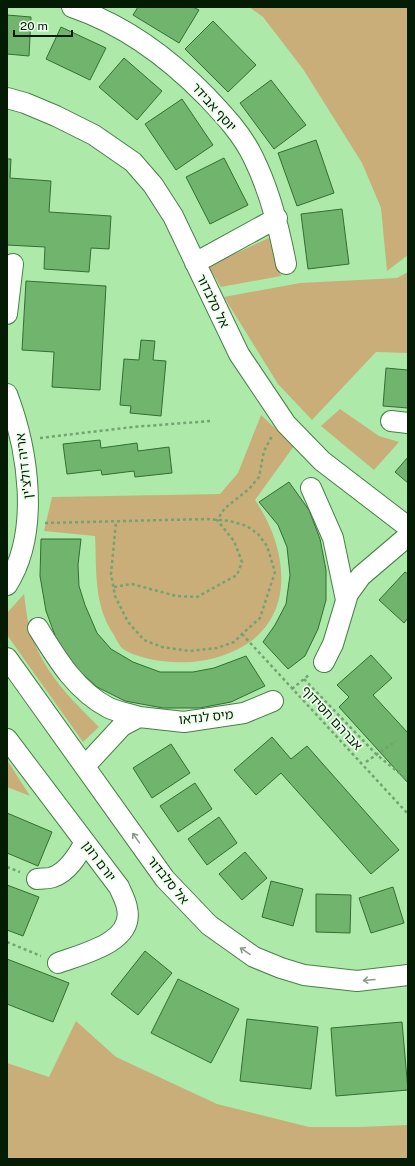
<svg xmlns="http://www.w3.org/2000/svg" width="415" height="1166" viewBox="0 0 415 1166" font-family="'Public Sans','Noto Sans Hebrew',sans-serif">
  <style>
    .green { fill: #c9ae7a }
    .building { fill: #70b46d; stroke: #346d33 }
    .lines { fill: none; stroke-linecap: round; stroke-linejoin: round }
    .minor-casing { stroke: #468045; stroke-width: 22 }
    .path { stroke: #73a371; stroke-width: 2.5; stroke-dasharray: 3 3; stroke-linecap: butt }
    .minor { stroke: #fff; stroke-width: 20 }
    .oneway { stroke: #8e988e }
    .labels { text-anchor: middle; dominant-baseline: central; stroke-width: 3.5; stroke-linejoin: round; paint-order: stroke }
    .street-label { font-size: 13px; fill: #041b04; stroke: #ecffeb }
  </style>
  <rect width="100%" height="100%" fill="#adeaaa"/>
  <path class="green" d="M249,7H408V255L387,271L381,208L362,163L303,69L263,17Z
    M271,237L281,276L221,287L208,266Z
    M408,272V353L376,352L312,420L278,384L224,297L300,283L397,278Z
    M340,409L379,436L399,442L374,470L321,426Z
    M261,415L294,446L255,500C292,554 297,630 224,655C205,662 183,664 162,661C151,660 130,655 122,648C119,645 116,639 114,635C93,604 97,571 95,536L44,531L52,497L220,494L238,473Z
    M24,594C26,607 27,621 31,634C45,674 70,698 99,727L83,742L7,635V613Z
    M7,760L30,796L7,787Z
    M76,1021L116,1057L217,1104L309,1127H358L408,1125V1159H7V1063L49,1077Z"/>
  <path class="building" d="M138,7H193L199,10L179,43L133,15Z
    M7,15L31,17L29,56L7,54Z
    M213,21L256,65L228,92L185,49Z
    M61,27L106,48L90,80L46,59Z
    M124,58L162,91L137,120L99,87Z
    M271,80L306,125L274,149L240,103Z
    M182,99L213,145L176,170L145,124Z
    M316,140L334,193L297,206L278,153Z
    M224,158L248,205L210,224L186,177Z
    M7,159H11L10,178L51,181L49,212L111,216L109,249L91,248L89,272L44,269L45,247L7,245Z
    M342,209L349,264L308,269L301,214Z
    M26,281L106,286L100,390L52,387L54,352L22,350Z
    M141,340L155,341L153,360L166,361L161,416L130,413L131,406L120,405L124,359L139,360Z
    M386,368L408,370V408L383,406Z
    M100,440L101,448L137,443L138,451L169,447L172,473L135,477L134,471L102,475L101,470L67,474L63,444Z
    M408,457V483L395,472Z
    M289,482L309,510L320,539L326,570V600L318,629L305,656L288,669L263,642L275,625L286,604L290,575L287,547L278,525L259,502Z
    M41,539H81L78,565L79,586L85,605L97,633L111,649L133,662L160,672H193L214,668L246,656L265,686L231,702L200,708H163L125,701L97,687L74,666L56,638L46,611L40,576Z
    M405,572L408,574V618L404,623L379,600Z
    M371,655L392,678L373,695L408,733V783L339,707L349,697L337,685Z
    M272,737L291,759L307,746L399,850L371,874L281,773L256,795L234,770Z
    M171,744L190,773L152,798L133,768Z
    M195,783L212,809L178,832L160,806Z
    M7,813L52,832L38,866L7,853Z
    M219,817L237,843L207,865L188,839Z
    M245,852L267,878L242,900L219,874Z
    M271,881L303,889L293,926L262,917Z
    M7,885L39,897L23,936L7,930Z
    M393,887L404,923L371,933L359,898Z
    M316,894L351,895L350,933L316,932Z
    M145,951L172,973L138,1015L111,994Z
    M7,959L69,983L53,1022L7,1004Z
    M178,979L239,1009L211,1063L151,1033Z
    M247,1019L318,1027L311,1089L240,1081Z
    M402,1022L408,1090L336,1096L331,1028Z"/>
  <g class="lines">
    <defs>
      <path id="minor" d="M72,7C125,25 169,58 207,97C224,115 242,134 253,157C270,191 279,227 286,264
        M7,98L25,103L56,116L94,135L133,162L153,185L173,216L239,354L286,424L322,461L408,527
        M195,263L277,218
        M7,314L13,264
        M7,394C28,449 41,532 7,585
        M391,421L408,423
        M311,488L333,538L346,600
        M38,628C57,659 76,691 109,708C118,712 130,714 139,717
        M7,658L165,879L209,925L254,957L281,968L304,975L357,981L408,975
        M324,662L333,644L348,594L361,576L408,536
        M7,739L119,887C122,894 126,901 127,908C135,943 81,954 58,963
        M85,766L122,726L139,717L184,722L244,713L273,701
        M37,879C42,878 49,879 53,877C68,872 78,855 85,842"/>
    </defs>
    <use href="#minor" class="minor-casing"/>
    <path class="path" d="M40,438L133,427L210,421
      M45,523L206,519L230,521L247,526L258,534L267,546L275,572L260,618L242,634L234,642L217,648L190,651L162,647L144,640L128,622L115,596L111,574L116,522
      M114,587L132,584L176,596L197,597L237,575L242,562L234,541L217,520L225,508L249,489L259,477L264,451L272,436
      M242,634L408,814
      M304,679L377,755L408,780
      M292,689L310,674
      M366,762L396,741
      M7,867L20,872
      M7,942L41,956"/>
    <use href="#minor" class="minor"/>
  </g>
  <defs><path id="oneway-shaft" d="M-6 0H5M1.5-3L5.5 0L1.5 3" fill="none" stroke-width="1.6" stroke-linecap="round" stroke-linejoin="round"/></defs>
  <g class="oneway">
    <use href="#oneway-shaft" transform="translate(136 838) rotate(-125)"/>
    <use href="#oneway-shaft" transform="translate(245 951) rotate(-146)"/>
    <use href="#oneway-shaft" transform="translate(369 980) rotate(175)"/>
  </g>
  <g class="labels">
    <g class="street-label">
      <text transform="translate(214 107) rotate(48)">יוסף אבידר</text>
      <text transform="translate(213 301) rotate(64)">אל סלבדור</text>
      <text transform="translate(24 466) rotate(-97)">אריה דולצ'ין</text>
      <text transform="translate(206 717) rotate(-6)">מיס לנדאו</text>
      <text transform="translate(332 718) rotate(47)">אברהם חסידוף</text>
      <text transform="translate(99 861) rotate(53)">יורם רונן</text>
      <text transform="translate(168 880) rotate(51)">אל סלבדור</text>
    </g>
  </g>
  <rect width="415" height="1166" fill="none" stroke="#041b04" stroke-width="16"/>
  <path d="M14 30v6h58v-6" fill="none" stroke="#041b04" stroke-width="2"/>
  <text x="20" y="30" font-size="12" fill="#041b04" stroke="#ecffeb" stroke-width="3" paint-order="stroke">20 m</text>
</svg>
